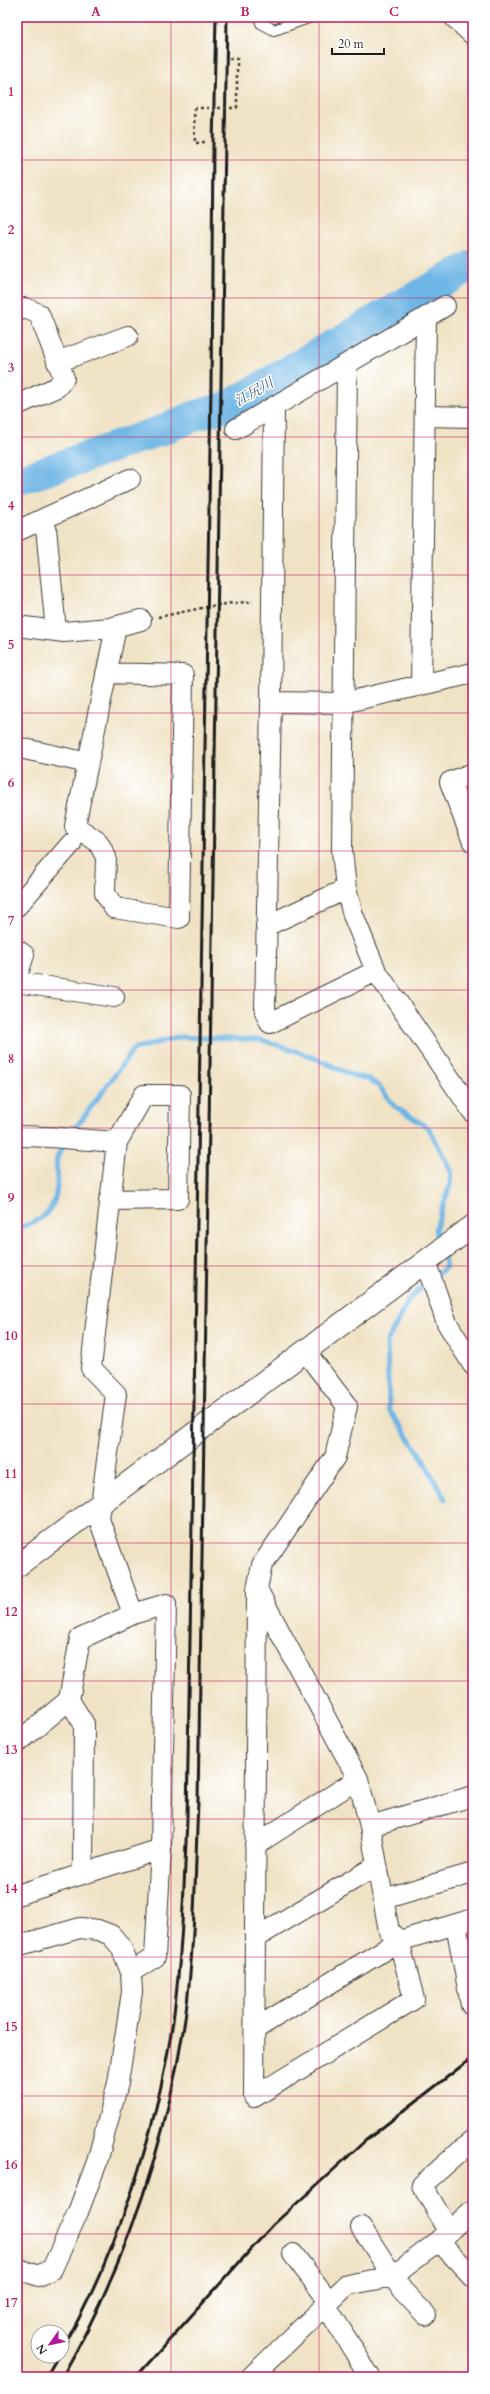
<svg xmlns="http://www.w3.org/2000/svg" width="490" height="2394" viewBox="0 0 490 2394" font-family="Cardo,'Noto Serif JP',serif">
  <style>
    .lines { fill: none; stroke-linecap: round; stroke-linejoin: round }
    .stream { stroke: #6eb6e5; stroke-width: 5 }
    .river { stroke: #6eb6e5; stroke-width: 31 }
    .service-casing { stroke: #3c3a35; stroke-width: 12 }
    .minor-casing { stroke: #3c3a35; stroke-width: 22 }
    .tertiary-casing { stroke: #3c3a35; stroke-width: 24 }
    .path { stroke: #3c3a35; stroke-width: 2.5; stroke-dasharray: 3 3; stroke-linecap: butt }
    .service { stroke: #fff; stroke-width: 10 }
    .minor { stroke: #fff; stroke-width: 20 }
    .tertiary { stroke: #fff; stroke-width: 22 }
    .rail { stroke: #1c1c1c; stroke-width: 3 }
    .path-bridge { stroke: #3c3a35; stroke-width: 2.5; stroke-dasharray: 3 3; stroke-linecap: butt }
    .grid { fill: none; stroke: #c2185b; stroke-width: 1; stroke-opacity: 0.55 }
    .labels { text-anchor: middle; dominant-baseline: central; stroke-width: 3; stroke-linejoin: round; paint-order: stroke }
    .water-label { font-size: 14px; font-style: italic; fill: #416176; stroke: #fff }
    .neatline { fill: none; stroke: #c2185b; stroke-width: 1.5 }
    .grid-label { font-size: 13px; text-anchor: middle; font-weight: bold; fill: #c2185b }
  </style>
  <rect width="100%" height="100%" fill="#fff"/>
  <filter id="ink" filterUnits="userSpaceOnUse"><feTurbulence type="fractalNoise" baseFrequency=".025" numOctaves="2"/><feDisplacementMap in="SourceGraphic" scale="8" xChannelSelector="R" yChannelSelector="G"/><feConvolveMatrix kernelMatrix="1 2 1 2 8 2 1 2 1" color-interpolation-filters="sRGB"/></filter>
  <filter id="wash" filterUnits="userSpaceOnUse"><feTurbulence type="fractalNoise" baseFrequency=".012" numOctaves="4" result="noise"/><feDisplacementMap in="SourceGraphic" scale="16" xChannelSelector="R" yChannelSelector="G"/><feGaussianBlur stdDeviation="0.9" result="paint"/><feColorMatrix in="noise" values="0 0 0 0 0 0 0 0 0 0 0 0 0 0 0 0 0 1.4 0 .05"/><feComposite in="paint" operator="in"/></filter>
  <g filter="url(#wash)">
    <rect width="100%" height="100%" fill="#f0e2c4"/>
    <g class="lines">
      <path class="stream" d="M71,1134L134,1049L178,1037L262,1040L310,1056L354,1076L369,1079L380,1087L394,1106L429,1128L451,1171L450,1185L435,1230L439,1244
        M17,1228C40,1222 55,1213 57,1187C58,1178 55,1168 57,1159C58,1153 63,1147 66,1142
        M434,1277L446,1267L443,1255
        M428,1282L409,1299L387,1342L389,1410L420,1454L445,1499"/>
      <path class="river" d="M17,481L162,430L195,416L229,406L410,300L473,265"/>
    </g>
  </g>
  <g filter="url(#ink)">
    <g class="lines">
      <defs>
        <path id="service" d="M260,17L261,23L274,30L311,17"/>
        <path id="minor" d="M454,17L473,35
          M17,311L25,308L39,314L64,378L57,387L17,405
          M57,362L128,336
          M347,364L342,850L346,889L353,915L376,971L473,1112
          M274,407L271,702L265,1011L270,1023L376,971
          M425,416L473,417
          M236,429L445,306
          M45,518L56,631
          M17,531L130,479
          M17,626L64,632L110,628L141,620
          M106,673L183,675L179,918L114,908L105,893L106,857L98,842L75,826L116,627
          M421,685L426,317
          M271,702L343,703L473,673
          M20,748L88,763
          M473,773L450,782L473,842
          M17,906L71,844
          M266,926L346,889
          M17,950L24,955L17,976
          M23,983L114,997
          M17,1136C51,1136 83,1140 117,1142L91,1368L116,1394L99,1519L133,1614
          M109,1200L178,1199L180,1095H144L117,1142
          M425,1261L447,1323L473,1365
          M257,1589L358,1779L370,1826L389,1931L399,1941L414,1999L254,2097L257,1589L262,1565L335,1457L347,1406L305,1351
          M69,1700L84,1724L83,1874
          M17,1743L69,1700L80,1639L133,1614L166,1604L161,1849L17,1895
          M370,1826L473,1796
          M255,1845L358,1779
          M383,1899L473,1873
          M456,1924L471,2005
          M255,1938L376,1866
          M17,1946L80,1928L98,1930L111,1935L121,1947L131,1972L132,1992L118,2083L97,2162L78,2212L52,2269L38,2276L17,2268
          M131,1972L155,1957L161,1849
          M255,2029L399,1941L473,1919
          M361,2227L402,2290L426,2315
          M449,2231L422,2185L472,2141
          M439,2241L473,2277
          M293,2254L329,2301
          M325,2304L370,2377
          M251,2377L347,2285L393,2276L439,2241L473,2210"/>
        <path id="tertiary" d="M17,1566L473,1226"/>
      </defs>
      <use href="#service" class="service-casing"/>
      <use href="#minor" class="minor-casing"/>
      <use href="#tertiary" class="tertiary-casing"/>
      <path class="path" d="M229,59H237V108
        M194,108L195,143L206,142
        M158,617C190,611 222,602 253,602"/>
      <use href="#service" class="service"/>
      <use href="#minor" class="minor"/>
      <use href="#tertiary" class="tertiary"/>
      <path class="rail" d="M62,2349C117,2255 157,2129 173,2021C182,1954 184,1887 187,1819L211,388L213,144L216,17
        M46,2377L58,2356
        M62,2377C125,2266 166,2145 185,2019C195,1947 195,1874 198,1802L227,17
        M136,2377L273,2225L365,2141L473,2057"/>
      <path class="path-bridge" d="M194,108H237"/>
    </g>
  </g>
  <path class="grid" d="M171,17V2377M319,17V2377M17,160H473M17,298H473M17,437H473M17,575H473M17,713H473M17,851H473M17,990H473M17,1128H473M17,1266H473M17,1404H473M17,1543H473M17,1681H473M17,1819H473M17,1957H473M17,2096H473M17,2234H473"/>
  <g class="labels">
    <g class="water-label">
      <text transform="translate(254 392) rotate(-30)">江尻川</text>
    </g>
  </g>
  <rect width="490" height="2394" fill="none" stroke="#fff" stroke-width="44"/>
  <g transform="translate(50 2344) rotate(237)"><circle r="19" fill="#ffffff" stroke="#a4a4a4"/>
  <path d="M0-3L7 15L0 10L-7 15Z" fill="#b5179e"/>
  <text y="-6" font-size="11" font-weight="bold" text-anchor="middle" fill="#1c1c1c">N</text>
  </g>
  <path d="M332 48v6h52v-6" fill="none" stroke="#1c1c1c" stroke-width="2"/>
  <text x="338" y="48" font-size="12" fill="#1c1c1c" stroke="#ffffff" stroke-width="3" paint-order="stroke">20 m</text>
  <rect x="22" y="22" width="446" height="2350" class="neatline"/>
  <g class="grid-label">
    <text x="96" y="16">A</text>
    <text x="245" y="16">B</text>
    <text x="394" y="16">C</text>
    <text x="11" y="96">1</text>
    <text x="11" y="234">2</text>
    <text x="11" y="372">3</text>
    <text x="11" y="510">4</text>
    <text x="11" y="649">5</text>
    <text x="11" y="787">6</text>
    <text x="11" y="925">7</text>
    <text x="11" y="1063">8</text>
    <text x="11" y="1202">9</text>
    <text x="11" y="1340">10</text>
    <text x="11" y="1478">11</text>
    <text x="11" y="1616">12</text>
    <text x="11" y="1754">13</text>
    <text x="11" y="1893">14</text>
    <text x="11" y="2031">15</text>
    <text x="11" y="2169">16</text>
    <text x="11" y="2307">17</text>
  </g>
</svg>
